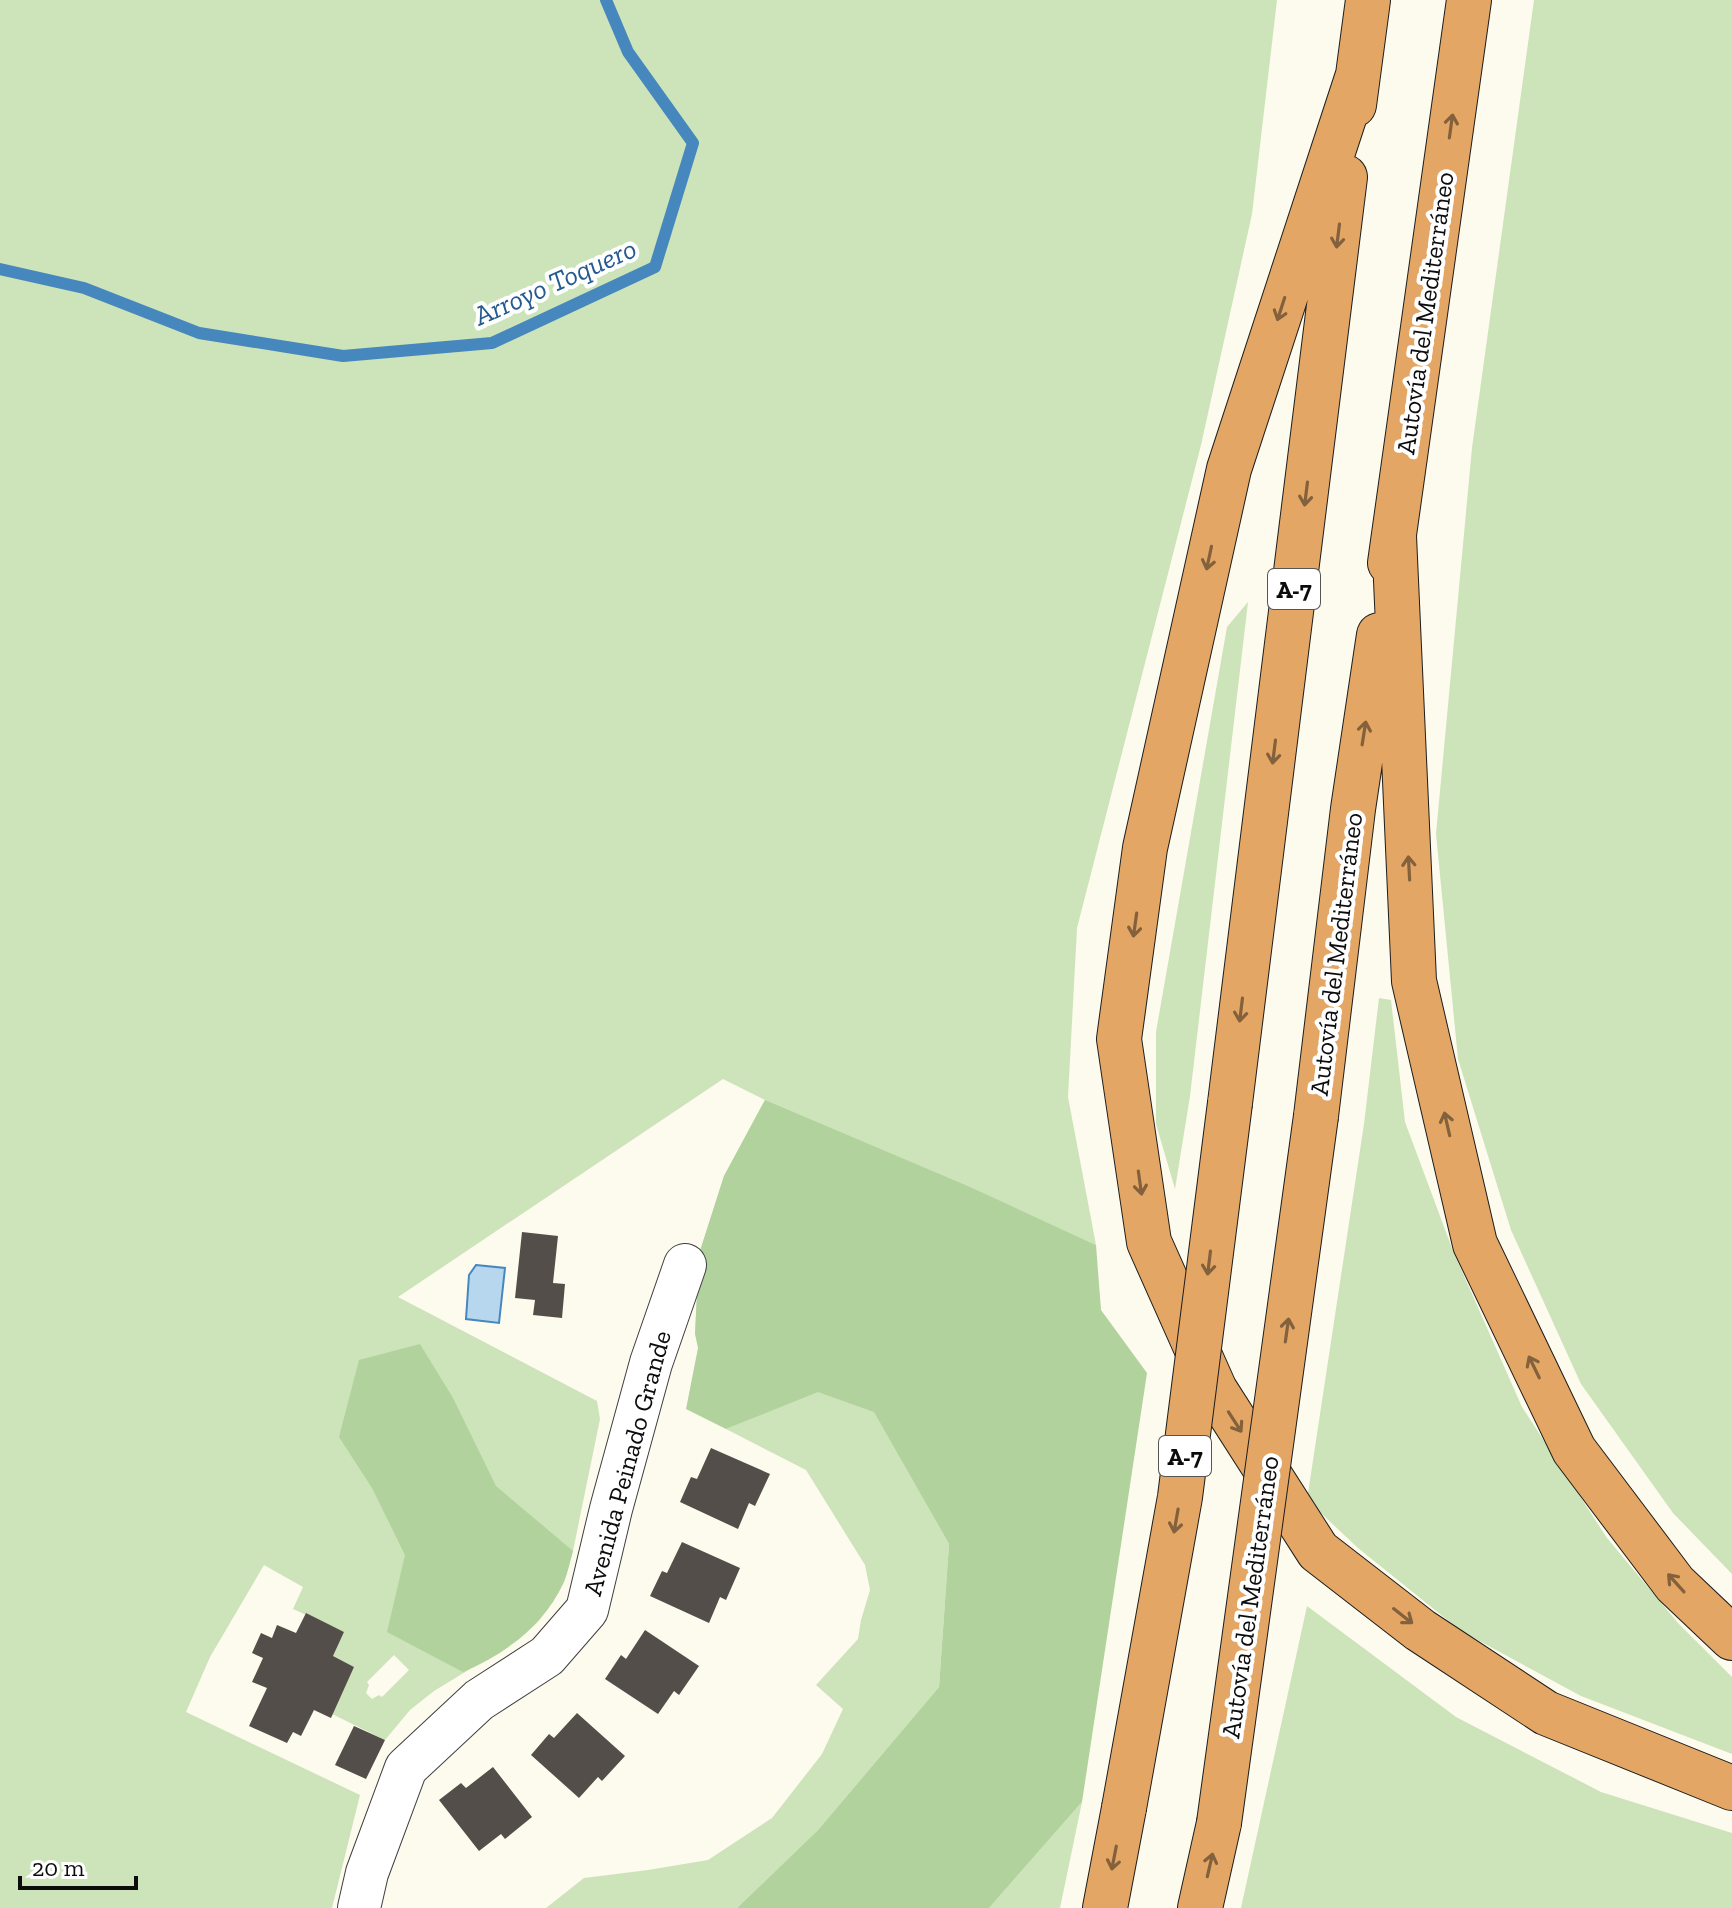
<svg xmlns="http://www.w3.org/2000/svg" width="1732" height="1908" viewBox="0 0 1732 1908" font-family="'Zilla Slab',serif">
  <style>
    .green { fill: #cde3ba; fill-rule: evenodd }
    .forest { fill: #b1d29c }
    .water { fill: #b7d7ef; stroke: #4687bd; stroke-width: 2 }
    .lines { fill: none; stroke-linecap: round; stroke-linejoin: round }
    .stream { stroke: #4687bd; stroke-width: 12 }
    .building { fill: #534e49 }
    .street-casing { stroke: #3f3f3f; stroke-width: 44 }
    .highway-casing { stroke: #1d1d1d; stroke-width: 46 }
    .street { stroke: #fff; stroke-width: 42 }
    .highway { stroke: #e3a664; stroke-width: 44 }
    .highway-bridge-casing { stroke: #1d1d1d; stroke-width: 46; stroke-linecap: butt }
    .highway-bridge { stroke: #e3a664; stroke-width: 44 }
    .oneway { stroke: #82613c }
    .labels { text-anchor: middle; dominant-baseline: central; stroke-width: 8; stroke-linejoin: round; paint-order: stroke }
    .shield { fill: #fff; stroke: #555; stroke-width: 2 }
    .shield-label { font-size: 24px; font-weight: bold; fill: #0c0c0c }
    .street-label { font-size: 26px; fill: #0c0c0c; stroke: #fff }
    .water-label { font-size: 28px; font-style: italic; fill: #245a8f; stroke: #fff }
  </style>
  <rect width="100%" height="100%" fill="#fdfbed"/>
  <path class="green" d="M0,0H1277L1252,214L1201,445L1077,928L1068,1097L1096,1245L970,1188L874,1411L949,1544L939,1687L818,1830L737,1908H546L584,1878L648,1870L708,1860L772,1818L822,1754L843,1709L816,1685L858,1639L861,1620L870,1590L865,1565L806,1470L726,1429L817,1391L695,1334L699,1254L724,1176L765,1100L723,1079L398,1297L597,1401L600,1419L573,1551L565,1579L553,1602L538,1622L518,1640L434,1691L410,1710L385,1740L332,1714L354,1667L333,1656L344,1632L293,1609L303,1587L264,1565L210,1657L186,1712L360,1795L332,1908H0ZM394,1655L409,1670L382,1697L379,1695L372,1699L366,1693L369,1685L367,1682Z
    M1534,0H1732V1574L1673,1513L1581,1384L1511,1230L1458,1059L1436,834L1472,448Z
    M1248,602L1190,1096L1175,1189L1156,1124V1032L1227,627Z
    M1379,998L1391,1000L1405,1122L1453,1251L1522,1407L1607,1538L1678,1623L1732,1677V1754L1581,1696L1461,1631L1358,1548L1307,1500L1364,1124Z
    M1307,1606L1456,1717L1601,1792L1732,1833V1908H1241Z
    M1082,1802L1060,1908H989Z"/>
  <path class="forest" d="M765,1100L970,1187L1096,1245L1101,1310L1147,1373L1082,1802L989,1908H737L818,1830L939,1687L949,1544L874,1412L818,1392L726,1429L686,1409L698,1348L695,1334L699,1254L724,1176Z
    M420,1344L453,1398L496,1486L573,1551C570,1561 568,1572 564,1582C544,1625 506,1654 463,1672L387,1632L405,1555L372,1488L339,1437L359,1360Z"/>
  <path class="water" d="M476,1265L505,1268L499,1323L466,1319L469,1275Z"/>
  <g class="lines">
    <path class="stream" d="M0,269L84,288L199,333L343,356L492,343L655,267L693,143L628,52L606,0"/>
  </g>
  <path class="building" d="M522,1232L558,1236L553,1283L565,1284L562,1318L533,1315L535,1300L515,1298Z
    M711,1448L770,1474L755,1506L749,1503L738,1529L680,1502L691,1477L697,1479Z
    M682,1542L740,1568L726,1600L720,1597L709,1623L650,1596L662,1571L667,1573Z
    M306,1613L344,1632L333,1656L354,1667L331,1718L314,1710L301,1736L293,1732L287,1743L249,1726L267,1688L252,1682L263,1658L252,1653L261,1633L272,1638L277,1625L296,1633Z
    M645,1630L699,1666L679,1695L674,1691L658,1714L605,1679L621,1655L626,1659Z
    M577,1713L625,1756L602,1781L598,1777L579,1798L531,1755L549,1734L554,1738Z
    M354,1726L385,1740L366,1779L335,1765Z
    M493,1767L532,1817L505,1839L501,1834L479,1851L439,1800L461,1783L466,1788Z"/>
  <g class="lines">
    <defs>
      <path id="street" d="M359,1908L367,1873L406,1768L479,1700L547,1656L587,1610L611,1509L651,1363L685,1265"/>
      <path id="highway" d="M1358,75L1229,469L1145,848L1119,1039L1149,1242L1215,1390L1318,1551L1420,1630L1546,1713L1732,1788
        M1354,105L1368,0
        M1394,536L1414,981L1475,1244L1574,1450L1675,1584L1732,1638
        M1390,563L1469,0
        M1230,1103L1345,177
        M1316,1116L1353,809L1379,635
        M1105,1908L1124,1808
        M1200,1908L1219,1823"/>
    </defs>
    <use href="#street" class="street-casing"/>
    <use href="#highway" class="highway-casing"/>
    <use href="#street" class="street"/>
    <use href="#highway" class="highway"/>
    <defs>
      <path id="highway-bridge" d="M1124,1808L1180,1497L1230,1103
        M1219,1823L1316,1116"/>
    </defs>
    <use href="#highway-bridge" class="highway-bridge-casing"/>
    <use href="#highway-bridge" class="highway-bridge"/>
  </g>
  <defs><path id="oneway-shaft" d="M-6 0H5M1.5-3L5.5 0L1.5 3" fill="none" stroke-width="1.6" stroke-linecap="round" stroke-linejoin="round" transform="scale(2)"/></defs>
  <g class="oneway">
    <use href="#oneway-shaft" transform="translate(1451 126) rotate(-82)"/>
    <use href="#oneway-shaft" transform="translate(1338 236) rotate(97)"/>
    <use href="#oneway-shaft" transform="translate(1281 309) rotate(108)"/>
    <use href="#oneway-shaft" transform="translate(1306 494) rotate(97)"/>
    <use href="#oneway-shaft" transform="translate(1209 558) rotate(102)"/>
    <use href="#oneway-shaft" transform="translate(1364 733) rotate(-81)"/>
    <use href="#oneway-shaft" transform="translate(1274 752) rotate(97)"/>
    <use href="#oneway-shaft" transform="translate(1409 868) rotate(-93)"/>
    <use href="#oneway-shaft" transform="translate(1135 925) rotate(98)"/>
    <use href="#oneway-shaft" transform="translate(1241 1010) rotate(97)"/>
    <use href="#oneway-shaft" transform="translate(1447 1124) rotate(-103)"/>
    <use href="#oneway-shaft" transform="translate(1140 1183) rotate(82)"/>
    <use href="#oneway-shaft" transform="translate(1209 1263) rotate(97)"/>
    <use href="#oneway-shaft" transform="translate(1287 1330) rotate(-82)"/>
    <use href="#oneway-shaft" transform="translate(1534 1367) rotate(-116)"/>
    <use href="#oneway-shaft" transform="translate(1235 1422) rotate(57)"/>
    <use href="#oneway-shaft" transform="translate(1176 1521) rotate(100)"/>
    <use href="#oneway-shaft" transform="translate(1676 1583) rotate(-132)"/>
    <use href="#oneway-shaft" transform="translate(1403 1616) rotate(38)"/>
    <use href="#oneway-shaft" transform="translate(1114 1858) rotate(101)"/>
    <use href="#oneway-shaft" transform="translate(1210 1865) rotate(-77)"/>
  </g>
  <g class="labels">
    <g class="shield">
      <rect x="1268" y="569" width="52" height="40" rx="6"/>
      <rect x="1159" y="1436" width="52" height="40" rx="6"/>
    </g>
    <g class="shield-label">
      <text x="1294" y="589">A-7</text>
      <text x="1185" y="1456">A-7</text>
    </g>
    <g class="street-label">
      <text transform="translate(1425 313) rotate(-82)">Autovía del Mediterráneo</text>
      <text transform="translate(1336 954) rotate(-83)">Autovía del Mediterráneo</text>
      <text transform="translate(627 1463) rotate(-75)">Avenida Peinado Grande</text>
      <text transform="translate(1250 1597) rotate(-82)">Autovía del Mediterráneo</text>
    </g>
    <g class="water-label">
      <text transform="translate(555 282) rotate(-24)">Arroyo Toquero</text>
    </g>
  </g>
  <path d="M20 1876v12h116v-12" fill="none" stroke="#0c0c0c" stroke-width="4"/>
  <text x="32" y="1876" font-size="24" fill="#0c0c0c" stroke="#ffffff" stroke-width="6" paint-order="stroke">20 m</text>
</svg>
